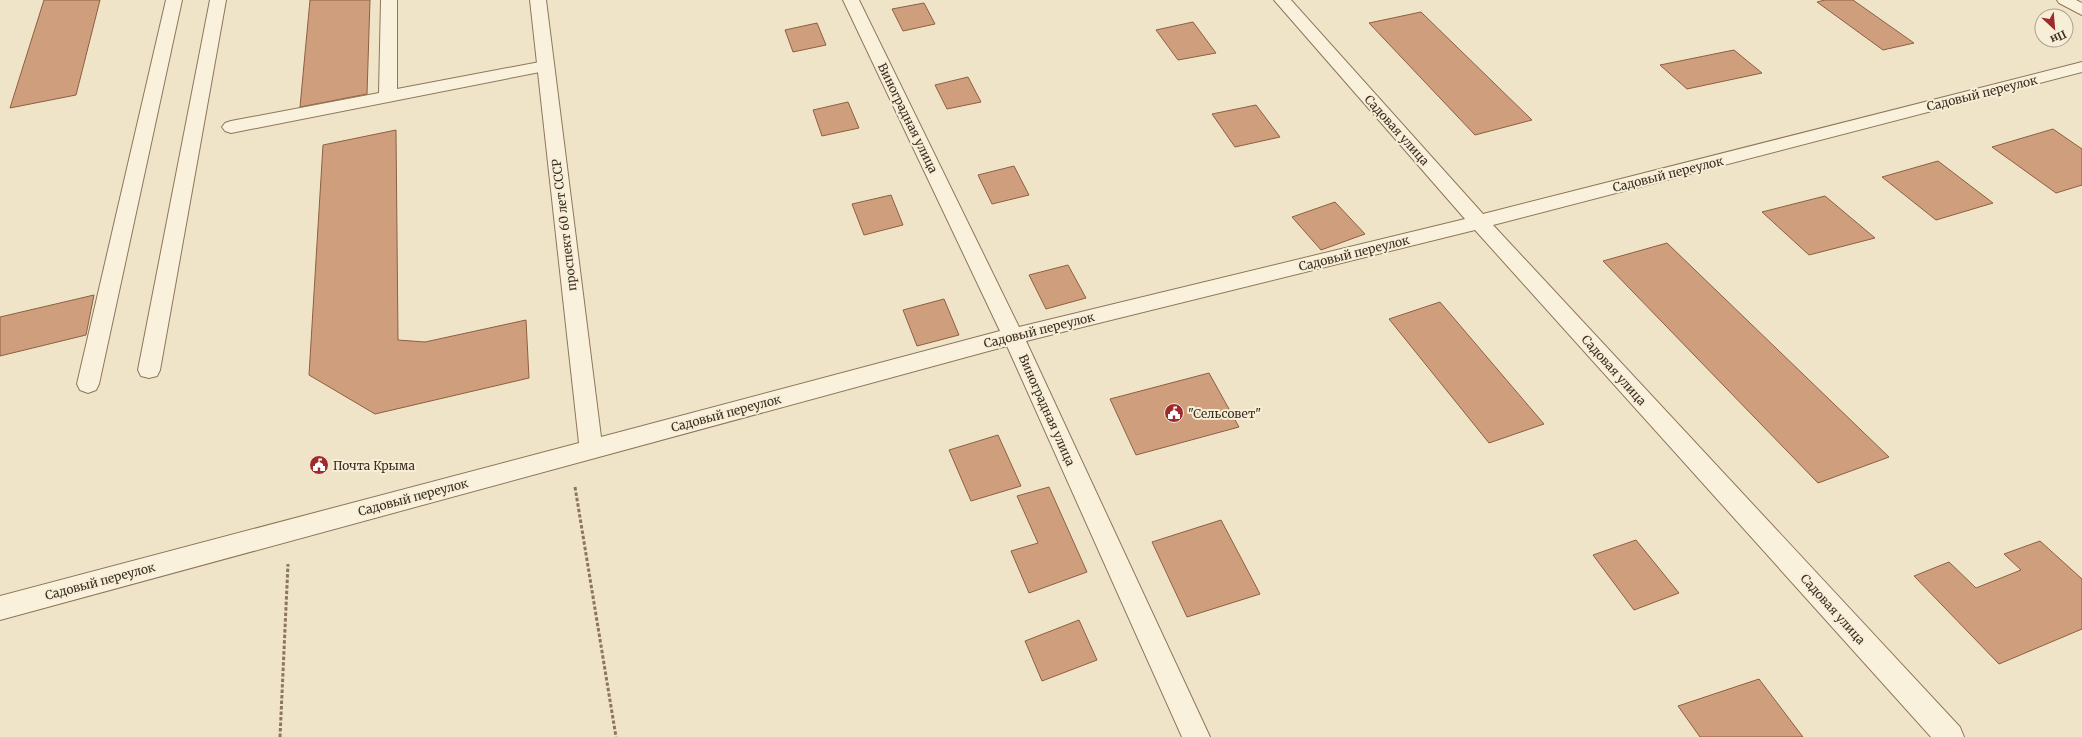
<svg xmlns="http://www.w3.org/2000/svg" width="2082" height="737" viewBox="0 0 2082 737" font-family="Merriweather,serif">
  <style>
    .building { fill: #cf9f7d; stroke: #8d5f41 }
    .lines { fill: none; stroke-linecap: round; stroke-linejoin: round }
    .lane-casing { stroke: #8d765c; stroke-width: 2 }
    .street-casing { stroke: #8d765c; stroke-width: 2 }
    .path { stroke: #8d765c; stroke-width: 3; stroke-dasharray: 3.5 2; stroke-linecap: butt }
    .lane { fill: #faf1dc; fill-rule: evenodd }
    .street { fill: #faf1dc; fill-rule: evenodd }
    .labels { text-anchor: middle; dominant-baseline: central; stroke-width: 4; stroke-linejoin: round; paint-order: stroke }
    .street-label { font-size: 12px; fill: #3d2e20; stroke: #f7eed8 }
    .poi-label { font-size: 12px; fill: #3d2e20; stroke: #f7eed8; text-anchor: start }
  </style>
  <rect width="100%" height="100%" fill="#f0e4c8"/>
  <path class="building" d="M44,0H100L76,95L10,108Z
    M310,0H370L367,94L300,107Z
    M1825,0H1853L1914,43L1883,50L1817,2Z
    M924,3L935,24L903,31L892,9Z
    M1421,12L1532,120L1475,135L1369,23Z
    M1193,22L1216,53L1178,60L1156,30Z
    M817,23L826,45L793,52L785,30Z
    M1734,50L1762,73L1687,89L1660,65Z
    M968,77L981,102L947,109L935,85Z
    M848,102L859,128L822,136L813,110Z
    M1256,105L1280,137L1235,147L1212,114Z
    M2053,129L2082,149V185L2056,193L1992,147Z
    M396,130L398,340L425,342L526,320L529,378L375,414L309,375L323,145Z
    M1938,161L1993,203L1936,220L1882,177Z
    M1014,166L1029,195L992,204L978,175Z
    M891,195L903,225L864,235L852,204Z
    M1825,196L1875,238L1809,255L1762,212Z
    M1335,202L1365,234L1321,250L1292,217Z
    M1667,243L1889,457L1818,483L1603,261Z
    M1068,265L1086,298L1046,309L1029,275Z
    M94,295L86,335L0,356V317Z
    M944,299L959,335L917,346L903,310Z
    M1440,302L1544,424L1489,443L1389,319Z
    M1209,373L1239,427L1136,455L1110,399Z
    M998,435L1021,486L971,501L949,450Z
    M1049,487L1087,572L1029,593L1011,551L1038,543L1017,496Z
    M1221,520L1260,594L1187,617L1152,542Z
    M1636,540L1679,593L1634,610L1593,555Z
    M2040,541L2082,579V629L1999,664L1914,576L1949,562L1976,588L2021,570L2004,554Z
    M1079,620L1097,660L1042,681L1025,641Z
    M1759,679L1803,737H1700L1678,706Z"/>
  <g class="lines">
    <defs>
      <path id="lane" d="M381,0H397V89L545,61L551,62L554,66L551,70L545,71L231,133L225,131L222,127L225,123L231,121L379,93Z"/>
      <path id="street" d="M166,0H182L99,384L96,390L88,393L80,390L77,384Z
        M210,0H226L160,370L157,376L149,378L141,376L138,370Z
        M530,0H546L601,437L1000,331L843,0H859L1019,327L1465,219L1274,0H1291L1483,214L2082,62V72L1493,225L1960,727L1964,737H1931L1475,230L1026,341L1210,737H1182L1007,346L0,620V596L579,443Z
        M2057,0H2076L2082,3V15L2059,3Z"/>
    </defs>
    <use href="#lane" class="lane-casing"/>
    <use href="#street" class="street-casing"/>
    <path class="path" d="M575,487L616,737
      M280,737L288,564"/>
    <use href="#lane" class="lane"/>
    <use href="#street" class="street"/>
  </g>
  <defs>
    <symbol id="civic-disc" viewBox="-11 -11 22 22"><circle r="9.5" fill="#9e2a2b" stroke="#f7eed8"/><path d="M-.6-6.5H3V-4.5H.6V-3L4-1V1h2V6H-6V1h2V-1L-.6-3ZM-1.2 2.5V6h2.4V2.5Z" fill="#fff"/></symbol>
  </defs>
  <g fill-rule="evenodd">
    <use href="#civic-disc" x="1163" y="402" width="22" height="22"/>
    <use href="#civic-disc" x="308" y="454" width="22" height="22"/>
  </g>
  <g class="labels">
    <g class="street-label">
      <text transform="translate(1982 93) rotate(-14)">Садовый переулок</text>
      <text transform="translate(908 118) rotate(64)">Виноградная улица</text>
      <text transform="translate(1397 130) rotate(48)">Садовая улица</text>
      <text transform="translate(1668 174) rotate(-14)">Садовый переулок</text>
      <text transform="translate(564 225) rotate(-97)">проспект 60 лет СССР</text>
      <text transform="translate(1354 253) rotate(-14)">Садовый переулок</text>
      <text transform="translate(1039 330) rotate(-14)">Садовый переулок</text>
      <text transform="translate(1614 370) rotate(48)">Садовая улица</text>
      <text transform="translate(1047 410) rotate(66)">Виноградная улица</text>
      <text transform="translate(726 413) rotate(-15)">Садовый переулок</text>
      <text transform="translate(413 497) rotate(-15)">Садовый переулок</text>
      <text transform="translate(100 581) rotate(-15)">Садовый переулок</text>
      <text transform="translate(1833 609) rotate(48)">Садовая улица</text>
    </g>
    <g class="poi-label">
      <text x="1188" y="413">"Сельсовет"</text>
      <text x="333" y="465">Почта Крыма</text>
    </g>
  </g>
  <g transform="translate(2054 28) rotate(154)"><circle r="19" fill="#f7eed8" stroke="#ada18e"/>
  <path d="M0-3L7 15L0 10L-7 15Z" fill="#9e2a2b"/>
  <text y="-6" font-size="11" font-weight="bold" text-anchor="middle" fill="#3d2e20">Пн</text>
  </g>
</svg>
